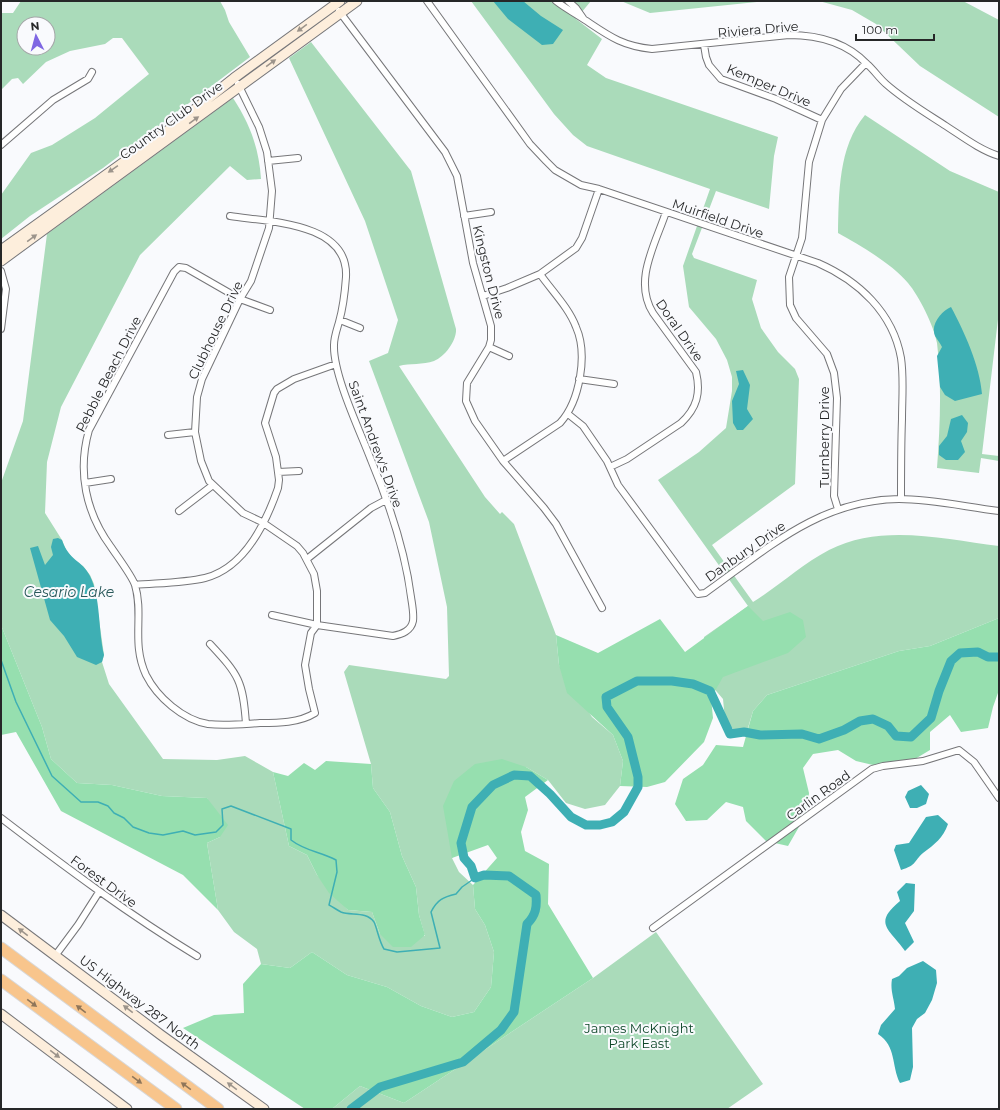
<svg xmlns="http://www.w3.org/2000/svg" width="1000" height="1110" viewBox="0 0 1000 1110" font-family="Montserrat,sans-serif">
  <style>
    .green { fill: #aadbba; fill-rule: evenodd }
    .forest { fill: #96dfaf }
    .water { fill: #3eafb4 }
    .lines { fill: none; stroke-linecap: round; stroke-linejoin: round }
    .stream { stroke: #3eafb4; stroke-width: 1.5 }
    .river { stroke: #3eafb4; stroke-width: 9 }
    .minor-casing { stroke: #767679; stroke-width: 8 }
    .secondary-casing { stroke: #767679; stroke-width: 11 }
    .motorway-casing { stroke: #d8d8d8; stroke-width: 13 }
    .minor { stroke: #fff; stroke-width: 6 }
    .secondary { stroke: #fdeedc; stroke-width: 9 }
    .motorway { stroke: #f8c58c; stroke-width: 11 }
    .oneway { fill: #9c948b }
    .oneway2 { fill: #8f765a }
    .labels { text-anchor: middle; dominant-baseline: central; stroke-width: 4; stroke-linejoin: round; paint-order: stroke }
    .street-label { font-size: 13px; fill: #262728; stroke: #f9fafd }
    .park-label { font-size: 13px; fill: #0d4628; stroke: #f9fafd }
    .water-label { font-size: 14px; font-style: italic; fill: #2a595b; stroke: #f9fafd }
  </style>
  <rect width="100%" height="100%" fill="#f9fafd"/>
  <path class="green" d="M21,1H220L225,10L229,22L250,57L103,168L30,216L1,239V195L31,153L52,145L95,118L149,74L122,38H113L105,44L70,51L46,62L23,84L18,78L12,79L1,90V13H13ZM24,24H48V48H24Z
    M471,1H591L576,19L602,39L587,65L606,78L778,137L774,156L769,209L716,191L692,254L694,258L757,280L752,299L761,328L778,352L795,369L799,379L795,484L712,545L753,602C779,586 802,564 829,550C881,523 944,539 999,546V618L930,646L899,651L767,695L753,711L747,731L734,730L725,720L723,699L705,678L704,637L748,606L658,480L699,452L726,428L732,391V377L727,360L716,339L689,307L683,266L710,189L587,146L573,135L554,114Z
    M621,1H766L650,13Z
    M819,1H963L999,20V117L920,66L876,24L852,10Z
    M311,42L411,171L456,329C457,340 445,357 434,361C423,365 410,363 399,366L485,497L500,514L502,512L514,524L556,635L559,665L592,717L613,735L623,761L620,786L605,805L585,809L566,803L548,780L526,767L452,858L459,872L473,885L475,909L485,925L494,952L491,987L474,1012L452,1017L421,1006L387,987L347,975L312,952L290,968L261,964L257,949L234,932L218,910L207,843L220,837L207,798L162,796L112,785L77,783L51,759L42,727L1,625V483L23,421L47,234L233,98C250,124 259,148 261,179L247,180L230,166L140,255L61,407L47,462L45,513L62,540L66,550L75,561L83,566L90,575L94,584L104,655L102,662L109,684L163,759L217,760L245,756L273,772L289,846L307,855L317,875L348,910L372,912L380,934L425,936L419,915L416,887L402,856L390,812L373,788L371,764L344,672L349,665L446,679L449,676L447,607L429,522L369,361L388,353L398,320L365,221L289,58Z
    M865,115L950,171L999,192V311L982,454L999,456V461L981,458L979,473L937,468C940,427 942,384 937,343C934,326 919,296 908,283C892,264 860,245 838,233C839,194 838,147 865,115Z
    M656,932L763,1084L727,1109H332L360,1086L404,1103L593,978Z"/>
  <path class="forest" d="M748,606L763,621L790,612L803,620L806,637L788,653L723,677L711,698L713,718L704,742L665,782L647,787L620,786L623,761L613,735L567,693L559,665L556,635L598,653L660,619L685,652Z
    M999,618V690L993,707L988,728L961,732L950,715L930,732V750L915,759L873,765L856,761L838,750L813,754L803,768L809,793L807,813L788,846L766,841L746,821L743,807L726,802L707,820L686,821L675,804L683,779L703,765L716,745L743,747L753,711L767,695L899,651L930,646Z
    M1,625L42,727L51,759L77,783L112,785L162,796L207,798L228,825L220,837L207,843L218,910L183,875L61,811L16,732L1,735Z
    M502,759L526,767L548,780L525,797L528,810L521,832L525,851L549,864L548,904L593,978L404,1103L360,1086L332,1109H305L183,1028L214,1015L244,1013L243,984L261,964L290,968L312,952L347,975L387,987L421,1006L452,1017L474,1012L491,987L494,952L485,925L475,909L473,885L497,858L488,845L452,858L443,806L454,781L475,764Z
    M326,761L371,764L373,788L390,812L402,856L416,887L419,915L425,935L411,947H393L380,934L372,912L348,910L329,893L317,875L307,855L289,846L273,772L288,776L304,763L315,770Z"/>
  <path class="water" d="M493,1H523L541,16L563,30L553,44L542,45L508,19Z
    M951,307C964,331 980,366 982,394L955,401L945,395L940,387L937,356L942,347C940,343 937,339 935,336C930,324 942,311 951,307Z
    M743,370L750,385L747,409L753,419L743,430H737L733,423L732,401L739,384L736,371Z
    M962,415L968,423L967,432L961,441L965,452L958,460H946L939,455V446L947,436L951,419Z
    M58,538L62,540C69,561 82,560 90,576C101,598 98,630 104,655L102,662L96,665L77,657L64,636L50,620L30,548L38,546L45,565L53,555L51,547L53,539Z
    M921,785L929,794L926,804L917,808H910L905,797L908,791Z
    M938,815L948,824C943,838 935,844 923,853C913,862 917,865 901,870L894,850L896,845L909,843L926,817Z
    M906,883L915,884L914,911L905,923L914,942L905,951C890,929 872,924 900,901L897,892Z
    M923,961L936,970L937,983L932,1000L925,1013L917,1019L912,1028L913,1067L910,1080L900,1083C891,1065 897,1047 878,1034L881,1025L895,1009C894,998 890,990 892,979L899,976L907,968Z"/>
  <g class="lines">
    <path class="stream" d="M1,660L16,702L52,776L81,802H98L108,806L114,813L124,818L133,827L149,833L163,835L183,831L195,835L216,832L223,825L222,809L231,806L291,829V840C305,851 321,852 336,860L337,872L329,905C333,907 337,910 341,912C351,916 366,911 374,922C377,928 379,941 384,949L397,952L440,948L431,912C437,900 443,897 456,894L462,887L475,878"/>
    <path class="river" d="M351,1109L380,1087L463,1062L501,1030L514,1012L527,924C536,915 537,907 536,895L509,876L484,875L475,878L471,866L464,858L461,843L472,807L493,785L514,775L530,776L550,794L571,817L586,825H600L612,822L624,812L638,787V777L628,737L607,707L606,697L637,681H672L693,684L710,691L730,734L744,732L760,735L802,734L819,739L844,730L860,721L873,719L888,726L896,736L911,737L931,718L939,691L951,661L960,653L978,652L988,657H999"/>
    <defs>
      <path id="minor" d="M427,1L530,144L546,161L555,170L581,185L599,189L818,263C859,281 893,313 901,358C904,378 902,399 902,419C901,446 901,472 901,499
        M556,1C566,9 575,13 585,20C609,36 622,46 652,49L789,35C819,35 846,42 867,64C874,70 879,78 886,84C904,100 926,113 946,126C963,137 980,150 999,156
        M568,1L576,8L583,18
        M339,11L445,152L457,176L473,263L491,326V340L489,347L467,383L466,401L475,421L503,461L544,508L556,524L602,608
        M704,45L706,57L709,65L721,79L776,99L822,120
        M238,84L259,127L267,152L272,191L269,228L251,281L240,299L202,379L197,397L195,432L201,461L209,481L243,513L262,522L297,546L303,553L314,574L317,591V625L311,633L305,665L309,689L315,713C299,723 278,723 260,723C243,724 225,726 208,724C183,720 157,697 146,675C131,643 144,615 135,585C132,576 117,556 111,547C86,513 77,472 89,430L174,272L179,267L186,268L240,299L270,310
        M1,145L53,100L88,79L92,72
        M268,161L298,158
        M230,216C268,222 349,222 346,277C345,291 343,308 339,322C337,329 334,337 334,345C333,375 360,431 371,460C389,503 405,550 411,597C412,604 414,613 413,621C411,631 402,634 393,636L317,625L272,615
        M464,216L491,212
        M1,271L6,289L1,329
        M483,296L507,288L540,274L576,248L582,238L599,189
        M340,320L360,328
        M489,347L509,356
        M579,379L614,384
        M568,414L583,426L607,461L618,485L698,594L705,593C767,549 819,500 899,499C932,499 966,507 999,511
        M168,435L195,432
        M503,461L560,423C580,401 588,354 576,327C569,308 552,291 540,274
        M610,467L627,459L681,423C697,408 701,393 696,372L653,313C633,281 655,245 666,212
        M278,472L299,471
        M85,483L111,479
        M838,509L834,496L837,398L834,373L827,354L796,318L790,305L789,277L802,238L809,162L822,120L841,89L866,63
        M179,511L213,485
        M307,559L371,508L386,500
        M135,585C158,583 183,583 205,578C245,568 266,523 278,488L279,480L276,457L265,423L274,393L277,389L294,379L336,364
        M210,644C239,675 243,681 246,724
        M1,818C65,867 128,914 197,956
        M653,928L872,769L883,766L923,761L959,750L974,762L999,798
        M55,956L78,925L99,892"/>
      <path id="secondary" d="M1,250L170,129L234,78L340,1
        M1,261L357,1
        M1,915L161,1035L264,1109
        M1,1014L127,1109"/>
      <path id="motorway" d="M1,948L218,1109
        M1,980L176,1109"/>
    </defs>
    <use href="#minor" class="minor-casing"/>
    <use href="#secondary" class="secondary-casing"/>
    <use href="#motorway" class="motorway-casing"/>
    <use href="#minor" class="minor"/>
    <use href="#secondary" class="secondary"/>
    <use href="#motorway" class="motorway"/>
  </g>
  <defs><path id="oneway-solid" d="M-6-.8H1V-3.2L6.5 0L1 3.2V.8H-6Z"/></defs>
  <g class="oneway">
    <use href="#oneway-solid" transform="translate(302 28) rotate(144)"/>
    <use href="#oneway-solid" transform="translate(271 63) rotate(-36)"/>
    <use href="#oneway-solid" transform="translate(194 120) rotate(-36)"/>
    <use href="#oneway-solid" transform="translate(113 169) rotate(145)"/>
    <use href="#oneway-solid" transform="translate(32 238) rotate(-36)"/>
    <use href="#oneway-solid" transform="translate(23 932) rotate(-143)"/>
    <use href="#oneway-solid" transform="translate(128 1009) rotate(-143)"/>
    <use href="#oneway-solid" transform="translate(55 1054) rotate(37)"/>
    <use href="#oneway-solid" transform="translate(232 1086) rotate(-144)"/>
  </g>
  <g class="oneway2">
    <use href="#oneway-solid" transform="translate(32 1003) rotate(37)"/>
    <use href="#oneway-solid" transform="translate(81 1009) rotate(-143)"/>
    <use href="#oneway-solid" transform="translate(137 1080) rotate(36)"/>
    <use href="#oneway-solid" transform="translate(186 1086) rotate(-144)"/>
  </g>
  <g class="labels">
    <g class="street-label">
      <text transform="translate(758 29) rotate(-5)">Riviera Drive</text>
      <text transform="translate(769 85) rotate(23)">Kemper Drive</text>
      <text transform="translate(171 120) rotate(-36)">Country Club Drive</text>
      <text transform="translate(718 218) rotate(19)">Muirfield Drive</text>
      <text transform="translate(489 272) rotate(76)">Kingston Drive</text>
      <text transform="translate(215 330) rotate(-64)">Clubhouse Drive</text>
      <text transform="translate(680 330) rotate(55)">Doral Drive</text>
      <text transform="translate(108 374) rotate(-63)">Pebble Beach Drive</text>
      <text transform="translate(824 437) rotate(-90)">Turnberry Drive</text>
      <text transform="translate(376 444) rotate(70)">Saint Andrew's Drive</text>
      <text transform="translate(745 551) rotate(-35)">Danbury Drive</text>
      <text transform="translate(818 795) rotate(-36)">Carlin Road</text>
      <text transform="translate(104 881) rotate(36)">Forest Drive</text>
      <text transform="translate(140 1002) rotate(37)">US Highway 287 North</text>
    </g>
    <g class="park-label">
      <text x="639" y="1028">James McKnight<tspan x="639" dy="15">Park East</tspan></text>
    </g>
    <g class="water-label">
      <text x="69" y="592">Cesario Lake</text>
    </g>
  </g>
  <rect width="1000" height="1110" fill="none" stroke="#262728" stroke-width="4"/>
  <g transform="translate(36 36) rotate(354)"><circle r="19" fill="#f9fafd" stroke="#a5a6a8"/>
  <path d="M0-3L7 15L0 10L-7 15Z" fill="#7f67e3"/>
  <text y="-6" font-size="11" font-weight="bold" text-anchor="middle" fill="#262728">N</text>
  </g>
  <path d="M856 34v6h78v-6" fill="none" stroke="#262728" stroke-width="2"/>
  <text x="862" y="34" font-size="12" fill="#262728" stroke="#f9fafd" stroke-width="3" paint-order="stroke">100 m</text>
</svg>
